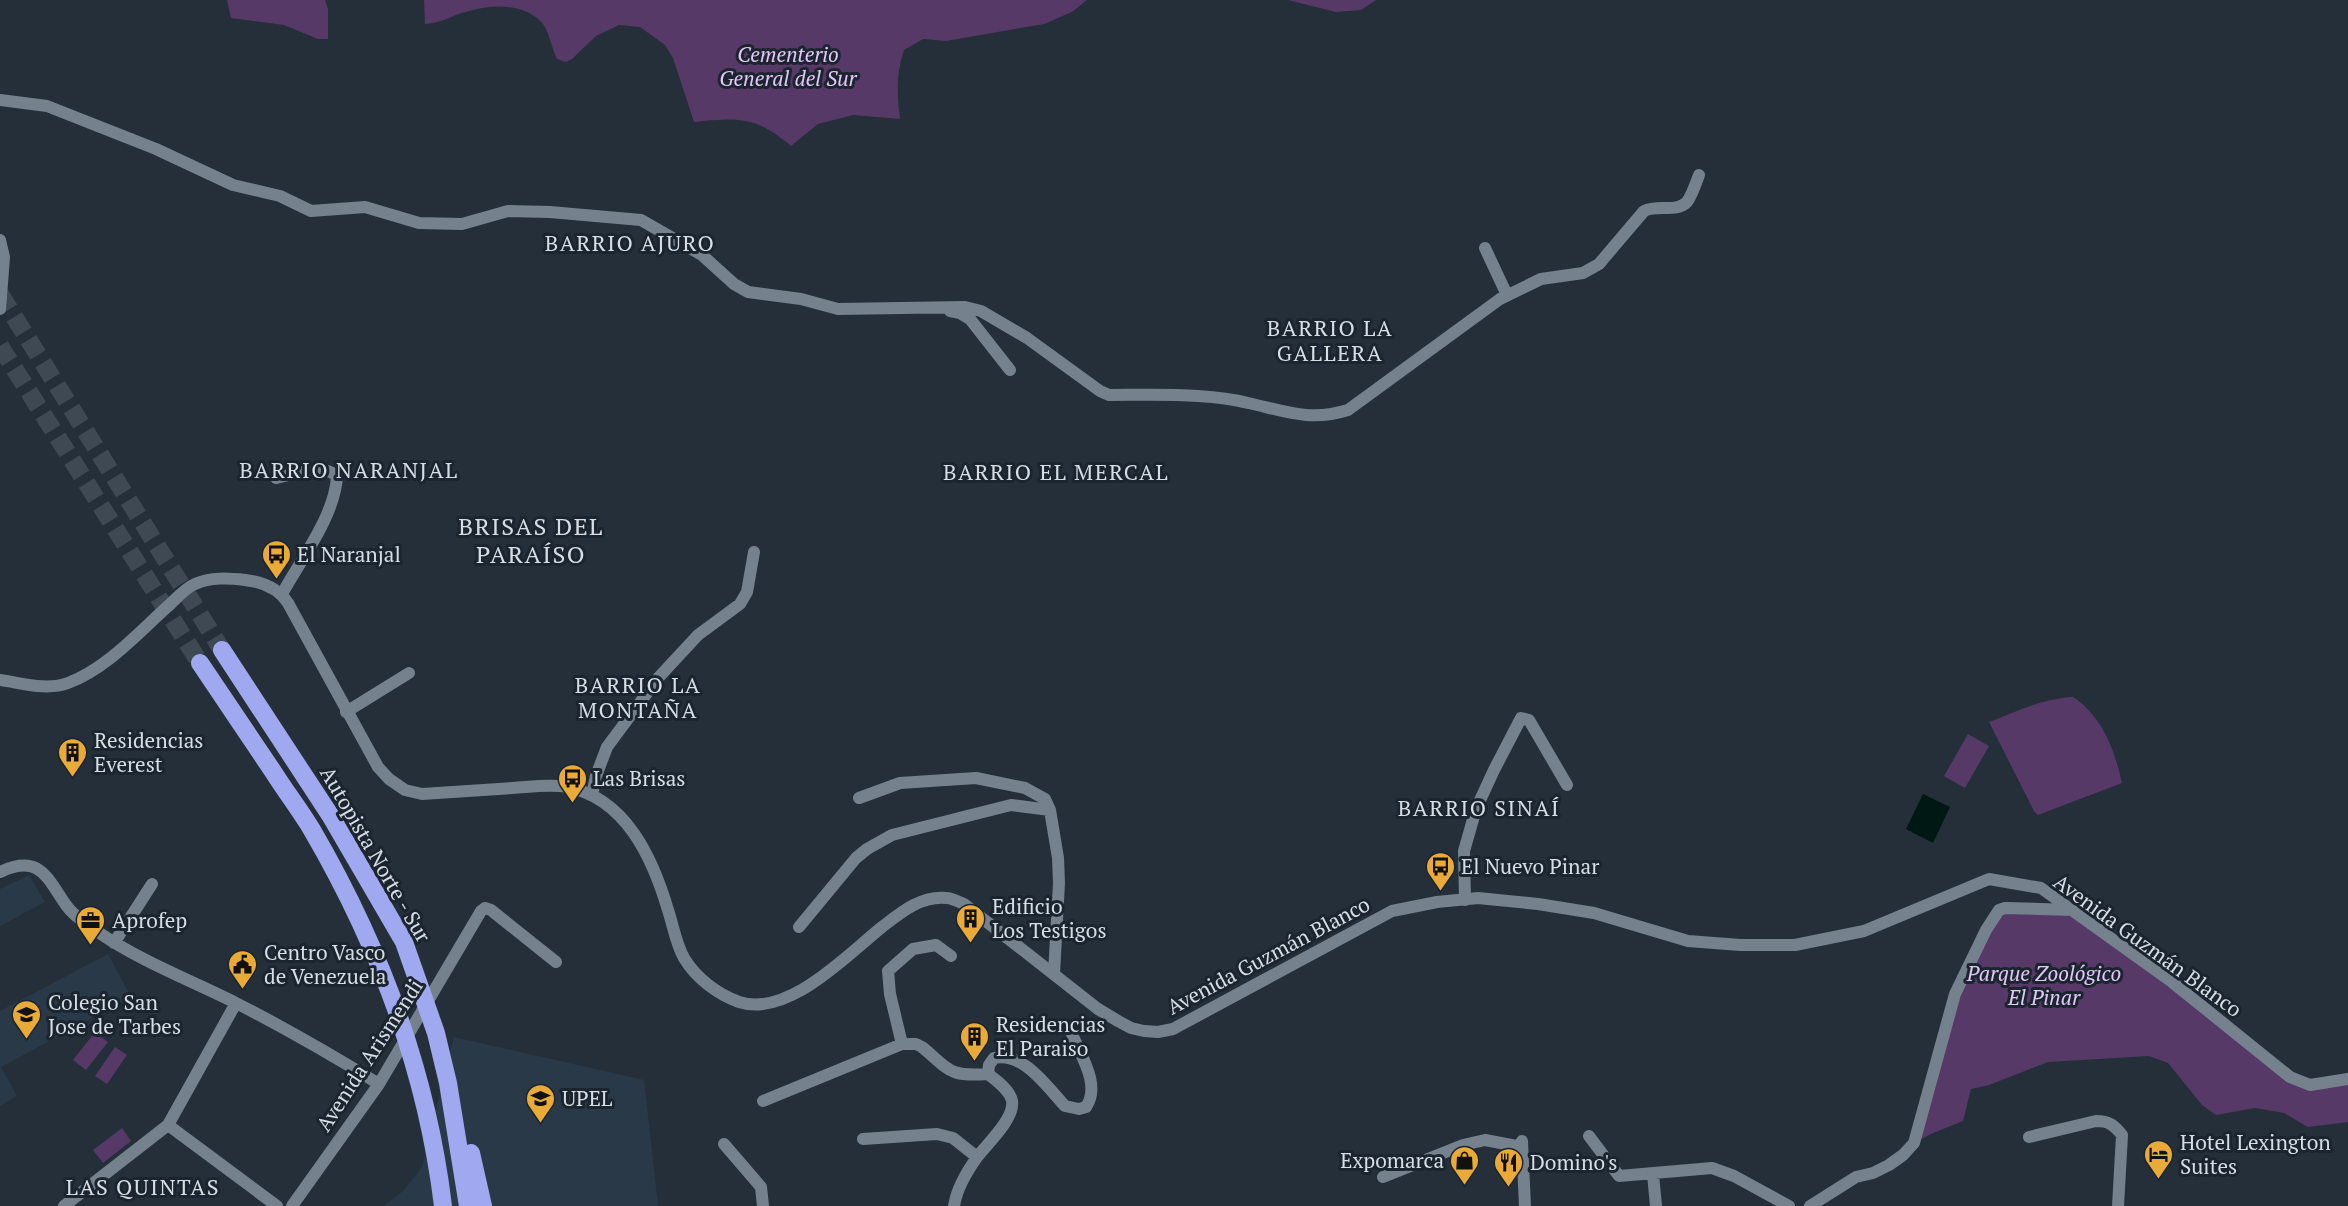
<svg xmlns="http://www.w3.org/2000/svg" width="2348" height="1206" viewBox="0 0 2348 1206" font-family="'PT Serif',serif">
  <style>
    .built { fill: #2a3948 }
    .green { fill: #563966 }
    .water { fill: #001813 }
    .lines { fill: none; stroke-linecap: round; stroke-linejoin: round }
    .motorway-tunnel { stroke: #3f4953; stroke-width: 18; stroke-dasharray: 18 9; stroke-linecap: butt }
    .minor { stroke: #75828d; stroke-width: 12 }
    .tertiary { stroke: #75828d; stroke-width: 12 }
    .motorway { stroke: #a0a8ef; stroke-width: 18 }
    .labels { text-anchor: middle; dominant-baseline: central; stroke-width: 6; stroke-linejoin: round; paint-order: stroke }
    .park-label { font-size: 21px; font-style: italic; fill: #e4c5f7; stroke: #1b252f }
    .poi-label { font-size: 21px; fill: #d6dde4; stroke: #1b252f; text-anchor: start }
    .street-label { font-size: 21px; fill: #d6dde4; stroke: #1b252f }
    .neighbourhood-label { font-size: 22px; letter-spacing: 1.5px; fill: #d6dde4; stroke: #1b252f }
    .quarter-label { font-size: 24px; letter-spacing: 1.5px; fill: #d6dde4; stroke: #1b252f }
  </style>
  <rect width="100%" height="100%" fill="#242f39"/>
  <path class="built" d="M29,875L45,902L0,926V889Z
    M108,954L131,997L1,1067L17,1096L0,1106V1011Z
    M454,1037L644,1080L658,1206H384L404,1190L422,1167Z"/>
  <path class="green" d="M227,0H325L328,9V39H318L284,25L231,18Z
    M424,0H1087L1072,12L1044,24L946,41L923,39L904,50C896,74 897,94 900,119L853,115L818,124L791,146C754,115 738,118 694,122L673,58L665,45L640,27L619,25L596,36L572,59L566,62L557,59C552,49 549,32 543,24C526,3 492,4 469,11C452,15 443,23 425,24Z
    M1288,0H1376L1361,10L1336,12Z
    M2073,697C2102,716 2115,750 2122,783L2038,815L2034,811L1989,722C2016,712 2044,698 2073,697Z
    M1968,734L1989,746L1965,788L1944,776Z
    M1999,910H2075L2308,1084L2348,1074V1122L2308,1127L2284,1113L2255,1108L2216,1115L2202,1105L2168,1063L2149,1056L2048,1062L1989,1085L1971,1089L1963,1121L1933,1133L1914,1143L1955,994Z
    M95,1032L108,1042L86,1070L73,1060Z
    M115,1047L127,1055L107,1084L95,1076Z
    M122,1128L131,1141L103,1163L93,1150Z"/>
  <path class="water" d="M1923,794L1950,807L1933,843L1906,829Z"/>
  <g class="lines">
    <path class="motorway-tunnel" d="M0,294L222,650
      M0,346L200,663"/>
    <path class="minor" d="M0,100L47,106L156,149L233,185L280,196L311,211L365,207L419,223L462,224L508,211L550,212L641,220L702,255L734,284L748,292L801,299L838,309L965,307L981,311L1027,338L1100,391L1109,395C1139,395 1169,394 1198,396C1214,397 1232,399 1248,403C1285,411 1310,422 1348,410L1500,299L1541,279L1583,273L1599,264L1644,211C1658,204 1676,213 1687,202C1692,195 1696,183 1699,175
      M0,240L4,257L0,309
      M1485,248L1507,295
      M950,311L960,313L970,319L1010,370
      M276,478C296,474 320,462 337,476C335,516 301,559 282,594
      M346,712L409,673
      M592,795L596,776L607,747L659,677L698,635L740,604L747,592L754,552
      M859,798L900,783L976,778L1025,788L1045,799L1050,810L1058,858L1059,883L1054,974
      M0,872C40,853 47,878 66,905C74,916 86,924 98,932C140,961 190,980 236,1003C285,1028 332,1055 379,1084
      M1465,900L1464,851L1476,809L1494,770L1521,718L1529,720L1567,785
      M799,927L856,858L867,849L892,835L1011,805L1050,810
      M114,943L152,884
      M902,1044L890,994L888,971L913,949L936,945L951,956
      M763,1101L902,1044H916L922,1047C950,1070 948,1077 988,1074
      M168,1125L277,1206
      M1589,1136L1619,1176L1712,1168L1734,1176L1789,1206
      M2029,1137L2096,1121C2109,1121 2114,1125 2122,1135L2118,1206
      M863,1139L937,1134L953,1138L977,1157
      M1522,1141L1525,1206
      M724,1144L761,1187L763,1206
      M1653,1174L1656,1206
      M1383,1177L1463,1145L1485,1140L1522,1147
      M64,1206L168,1125L236,1003
      M292,1206L379,1084L481,911L485,908L491,910L556,962
      M954,1206C957,1187 967,1171 978,1156C988,1143 1015,1118 1012,1101C1010,1090 996,1080 988,1074L989,1065L994,1058C1023,1051 1047,1087 1065,1106L1079,1109L1086,1107C1101,1085 1081,1056 1072,1034"/>
    <path class="tertiary" d="M0,680C22,683 47,691 68,683C107,668 137,634 167,607C175,600 185,588 195,584C211,577 228,578 245,580C263,582 278,588 288,603L378,767L389,779L405,790L422,794C452,792 482,790 513,788C530,787 549,784 567,787C626,798 653,859 668,910C673,925 676,944 684,958C696,978 717,994 739,1002C788,1018 847,955 882,927C900,913 921,895 947,898C952,898 959,902 964,904L1098,1009L1118,1021L1131,1028L1144,1031L1158,1032L1173,1029L1392,911L1437,902L1478,898L1538,904L1594,913L1688,941L1740,945H1795L1864,931L1989,879L2041,888L2172,982L2290,1077L2310,1085L2348,1079
      M1810,1206L1856,1177L1873,1173L1889,1165L1903,1155L1914,1143L1955,994L1986,930L1999,910L2005,908L2074,910"/>
    <path class="motorway" d="M222,650L330,815L404,942L436,1033L448,1083L468,1206
      M200,663C225,700 249,736 274,773C286,792 300,810 312,830C379,945 427,1073 443,1206
      M471,1153L483,1206"/>
  </g>
  <defs>
    <symbol id="bus-pin" viewBox="-11 -11 22 30"><path d="M0 17L-7.5 6A9.5 9.5 0 1 1 7.5 6Z" fill="#eaaa38" stroke="#1b252f"/><path d="M-5-6H5V4H4V6H2V4H-2V6H-4V4H-5ZM-3.5-4V0h7V-4ZM-3.5 1.2v1.5H-2V1.2ZM2 1.2v1.5H3.5V1.2Z" fill="#111"/></symbol>
    <symbol id="building-pin" viewBox="-11 -11 22 30"><path d="M0 17L-7.5 6A9.5 9.5 0 1 1 7.5 6Z" fill="#eaaa38" stroke="#1b252f"/><path d="M-4-6H4V6H1V3H-1V6H-4ZM-2.5-4.3h1.7v1.8h-1.7ZM.8-4.3h1.7v1.8H.8ZM-2.5-1h1.7V.8h-1.7ZM.8-1h1.7V.8H.8Z" fill="#111"/></symbol>
    <symbol id="office-pin" viewBox="-11 -11 22 30"><path d="M0 17L-7.5 6A9.5 9.5 0 1 1 7.5 6Z" fill="#eaaa38" stroke="#1b252f"/><path d="M-6-3h4V-5.5h4V-3h4V5H-6ZM-1-4.5V-3h2v-1.5ZM-6 0V1H6V0Z" fill="#111"/></symbol>
    <symbol id="civic-pin" viewBox="-11 -11 22 30"><path d="M0 17L-7.5 6A9.5 9.5 0 1 1 7.5 6Z" fill="#eaaa38" stroke="#1b252f"/><path d="M-.6-6.5H3V-4.5H.6V-3L4-1V1h2V6H-6V1h2V-1L-.6-3ZM-1.2 2.5V6h2.4V2.5Z" fill="#111"/></symbol>
    <symbol id="school-pin" viewBox="-11 -11 22 30"><path d="M0 17L-7.5 6A9.5 9.5 0 1 1 7.5 6Z" fill="#eaaa38" stroke="#1b252f"/><path d="M0-5L7-2L0 1L-7-2ZM-4 1L0 2.5L4 1V4Q0 6-4 4Z" fill="#111"/></symbol>
    <symbol id="university-pin" viewBox="-11 -11 22 30"><path d="M0 17L-7.5 6A9.5 9.5 0 1 1 7.5 6Z" fill="#eaaa38" stroke="#1b252f"/><path d="M0-5L7-2L0 1L-7-2ZM-4 1L0 2.5L4 1V4Q0 6-4 4Z" fill="#111"/></symbol>
    <symbol id="hotel-pin" viewBox="-11 -11 22 30"><path d="M0 17L-7.5 6A9.5 9.5 0 1 1 7.5 6Z" fill="#eaaa38" stroke="#1b252f"/><path d="M-6-4.5h1.5V1H6V5H4.5V3h-9V5H-6ZM-4 0a1.8 1.8 0 1 1 3.6 0ZM.5 0V-2.5h3Q6-2.5 6 0Z" fill="#111"/></symbol>
    <symbol id="shop-pin" viewBox="-11 -11 22 30"><path d="M0 17L-7.5 6A9.5 9.5 0 1 1 7.5 6Z" fill="#eaaa38" stroke="#1b252f"/><path d="M-5-2.5h2.3a2.7 3.5 0 0 1 5.4 0H5L5.5 6h-11ZM-1.5-2.5h3a1.5 2.3 0 0 0-3 0Z" fill="#111"/></symbol>
    <symbol id="restaurant-pin" viewBox="-11 -11 22 30"><path d="M0 17L-7.5 6A9.5 9.5 0 1 1 7.5 6Z" fill="#eaaa38" stroke="#1b252f"/><path d="M-5-6h1v4h1v-4h1v4h1v-4h1v5L-1.5 .5V6h-2V.5L-5-1ZM5-6V6H3V1.5H1.5Q1.5-4 5-6Z" fill="#111"/></symbol>
  </defs>
  <g fill-rule="evenodd">
    <use href="#bus-pin" x="260" y="538" width="33" height="45"/>
    <use href="#building-pin" x="56" y="736" width="33" height="45"/>
    <use href="#bus-pin" x="556" y="762" width="33" height="45"/>
    <use href="#bus-pin" x="1424" y="850" width="33" height="45"/>
    <use href="#building-pin" x="954" y="902" width="33" height="45"/>
    <use href="#office-pin" x="74" y="904" width="33" height="45"/>
    <use href="#civic-pin" x="226" y="948" width="33" height="45"/>
    <use href="#school-pin" x="10" y="998" width="33" height="45"/>
    <use href="#building-pin" x="958" y="1020" width="33" height="45"/>
    <use href="#university-pin" x="524" y="1082" width="33" height="45"/>
    <use href="#hotel-pin" x="2142" y="1138" width="33" height="45"/>
    <use href="#shop-pin" x="1448" y="1144" width="33" height="45"/>
    <use href="#restaurant-pin" x="1492" y="1146" width="33" height="45"/>
  </g>
  <g class="labels">
    <g class="park-label">
      <text x="788" y="54">Cementerio<tspan x="788" dy="24">General del Sur</tspan></text>
      <text x="2044" y="973">Parque Zoológico<tspan x="2044" dy="24">El Pinar</tspan></text>
    </g>
    <g class="poi-label">
      <text x="297" y="554">El Naranjal</text>
      <text x="94" y="740">Residencias<tspan x="94" dy="24">Everest</tspan></text>
      <text x="593" y="778">Las Brisas</text>
      <text x="1461" y="866">El Nuevo Pinar</text>
      <text x="992" y="906">Edificio<tspan x="992" dy="24">Los Testigos</tspan></text>
      <text x="112" y="920">Aprofep</text>
      <text x="264" y="952">Centro Vasco<tspan x="264" dy="24">de Venezuela</tspan></text>
      <text x="48" y="1002">Colegio San<tspan x="48" dy="24">Jose de Tarbes</tspan></text>
      <text x="996" y="1024">Residencias<tspan x="996" dy="24">El Paraiso</tspan></text>
      <text x="562" y="1098">UPEL</text>
      <text x="2180" y="1142">Hotel Lexington<tspan x="2180" dy="24">Suites</tspan></text>
      <text x="1444" y="1160" text-anchor="end">Expomarca</text>
      <text x="1530" y="1162">Domino's</text>
    </g>
    <g class="street-label">
      <text transform="translate(376 854) rotate(60)">Autopista Norte - Sur</text>
      <text transform="translate(2148 945) rotate(36)">Avenida Guzmán Blanco</text>
      <text transform="translate(1268 955) rotate(-28)">Avenida Guzmán Blanco</text>
      <text transform="translate(369 1055) rotate(-57)">Avenida Arismendi</text>
    </g>
    <g class="neighbourhood-label">
      <text x="630" y="242">BARRIO AJURO</text>
      <text x="1330" y="327">BARRIO LA<tspan x="1330" dy="25">GALLERA</tspan></text>
      <text x="349" y="469">BARRIO NARANJAL</text>
      <text x="1056" y="471">BARRIO EL MERCAL</text>
      <text x="638" y="684">BARRIO LA<tspan x="638" dy="25">MONTAÑA</tspan></text>
      <text x="1479" y="807">BARRIO SINAÍ</text>
      <text x="143" y="1186">LAS QUINTAS</text>
    </g>
    <g class="quarter-label">
      <text x="531" y="526">BRISAS DEL<tspan x="531" dy="28">PARAÍSO</tspan></text>
    </g>
  </g>
</svg>
